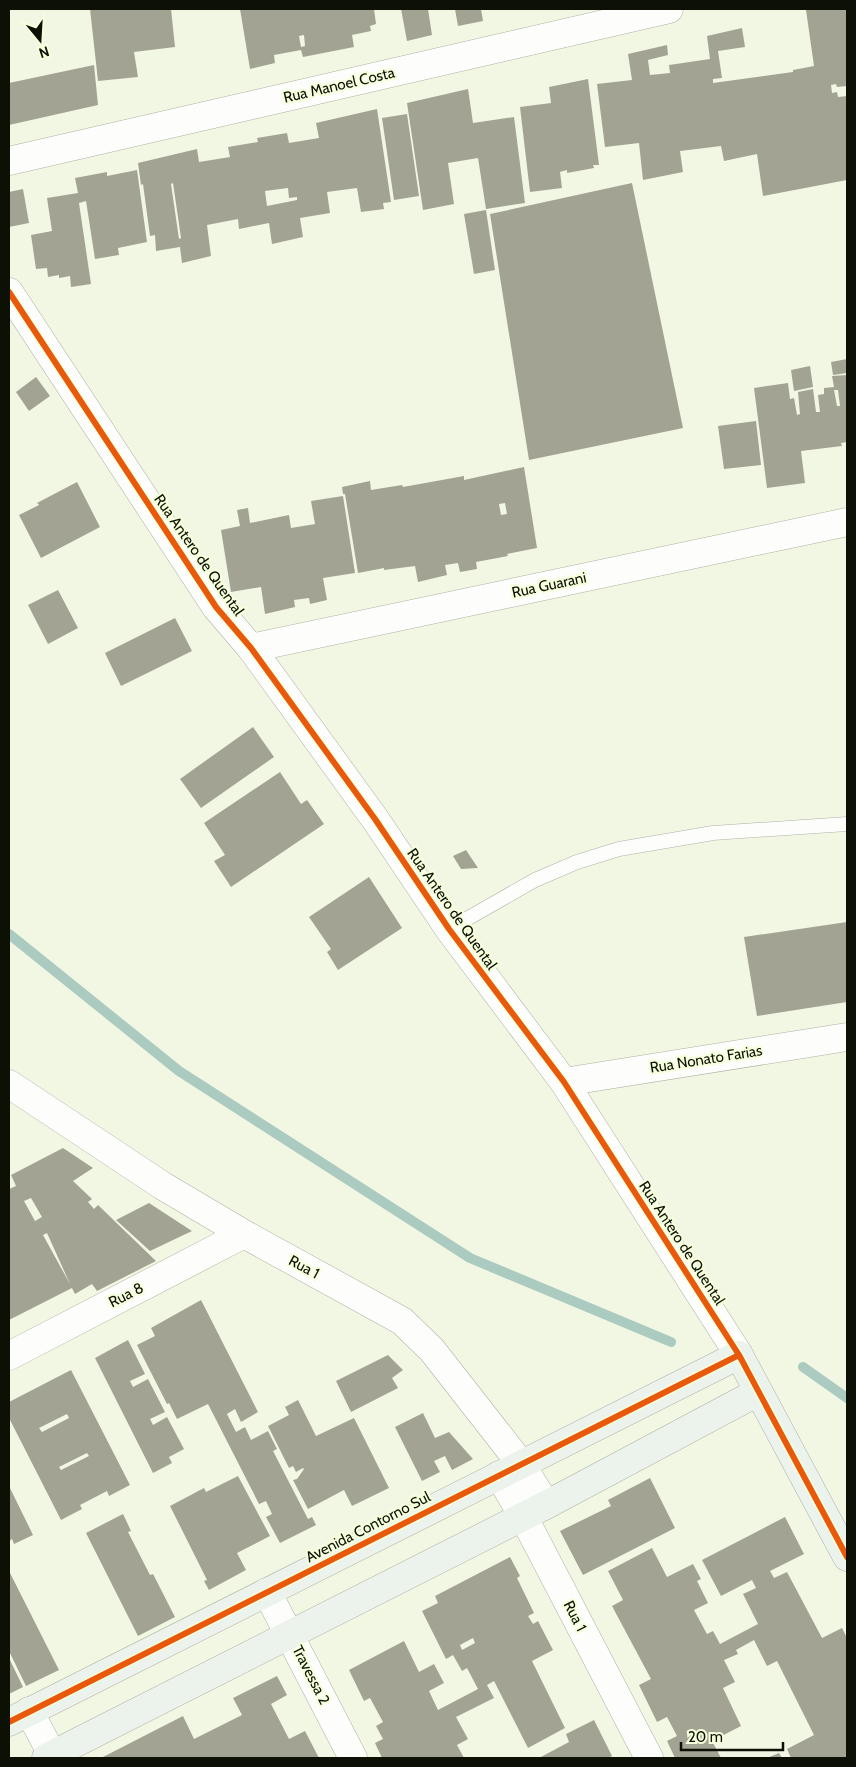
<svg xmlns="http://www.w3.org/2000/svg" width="856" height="1767" viewBox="0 0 856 1767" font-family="Cabin,sans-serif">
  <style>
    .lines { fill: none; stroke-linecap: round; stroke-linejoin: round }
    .stream { stroke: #abcac0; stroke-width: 10 }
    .building { fill: #a3a394; fill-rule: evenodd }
    .lane-casing { stroke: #adb1a3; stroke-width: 15 }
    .street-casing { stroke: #adb1a3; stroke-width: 29 }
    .secondary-casing { stroke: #adb1a3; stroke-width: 29 }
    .lane { stroke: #fdfefb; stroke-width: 14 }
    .street { stroke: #fdfefb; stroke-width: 28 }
    .secondary { stroke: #ecf2ec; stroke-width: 28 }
    .cycleway-casing { stroke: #f5ffdc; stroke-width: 9 }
    .cycleway { stroke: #e8590c; stroke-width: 6 }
    .labels { text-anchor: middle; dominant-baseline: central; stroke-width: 4.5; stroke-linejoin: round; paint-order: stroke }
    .street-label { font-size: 15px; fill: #0d1005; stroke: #f5ffdc }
  </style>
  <rect width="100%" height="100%" fill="#f2f7e4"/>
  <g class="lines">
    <path class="stream" d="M9,934L179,1071L470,1258L671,1342
      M803,1367L847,1398"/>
  </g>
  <path class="building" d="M90,9H171L175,47L134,52L138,77L98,81Z
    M240,9H374L376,24L370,26L371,31L352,35L354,47L303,57L301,50L274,55L275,63L250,69ZM304,35L305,46L301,47L299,36Z
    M401,9H428L432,35L407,41Z
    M455,9H481L483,21L458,26Z
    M811,9H847V86L837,87L836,84L831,85L832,93L837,92L838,97L847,96V180L763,196L757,154L724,161L721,146L680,151L683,172L643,180L639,143L605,147L597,84L632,80L628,54L667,45L668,55L648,60L650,75L670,73L669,65L710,59L707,36L742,28L745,47L718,51L722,78L713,79V83L793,72V70L814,66L806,10Z
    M94,65L98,105L9,125V83Z
    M588,79L599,165H593L594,168L567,173V170L560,172L562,188L530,192L520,107L551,103L549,87Z
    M468,89L473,123L514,117L525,203L486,209L478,158L448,163L454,204L423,210L407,103Z
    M377,109L391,202L383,203L384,209L361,212L357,188L327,192L330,213L300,218L303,237L272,244L269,223L239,229L238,219L207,225L211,256L182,263L180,247L156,251L155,235L150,236L143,184L141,185L138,163L197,149L199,162L230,157L228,147L258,142L257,138L287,133L289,143L319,138L316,123ZM173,183L181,238L179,239L171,184ZM288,188L289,198L297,197V200L267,206L265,191Z
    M407,114L419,196L394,200L382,118Z
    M137,170L147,242L118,248L119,255L95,259L86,201L79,203L91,284L71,287L70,276L59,278V275L48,277L47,268L36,269L31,235L52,231L47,198L78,193L75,178L107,172V176Z
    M632,183L683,428L529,460L490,214Z
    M23,189L29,223L9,227V192Z
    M486,210L495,270L474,274L464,214Z
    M847,359V373L833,375L831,362Z
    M810,366L813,387L794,391L791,370Z
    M847,375V442L841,443L842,446L801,451L805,483L767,488L754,388L788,383L790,399L794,398L797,415L800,414L798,392L813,389L816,412H820L818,395L824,394V388L834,387L832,376ZM834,390H838L840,406H837Z
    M36,377L50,396L29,411L16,392Z
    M756,421L761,465L724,469L718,426Z
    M524,467L537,548L507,554L508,556L476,562L477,569L460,572L458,563L445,565L447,575L418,582L415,566L384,570V568L358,573L345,494H343L342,487L370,481L371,490L402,485L403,487L464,476V480ZM505,503L507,514L501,515L499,504Z
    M77,482L100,527L41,558L19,515L39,505L37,503Z
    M343,496L355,573L323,578L327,600L310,604L309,598L294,600L295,607L265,614L261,587L231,592L221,530L240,526L237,510L248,508L250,523L289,515L291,528L315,524L311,501Z
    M58,590L78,628L48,644L28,605Z
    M175,618L192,651L121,686L105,653Z
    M253,727L274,757L201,808L180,779Z
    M280,772L301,804L307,800L324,824L231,887L214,861L225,855L204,823Z
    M466,850L478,868L461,869L453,856Z
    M369,877L402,928L338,970L327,952L331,949L309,917Z
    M847,922V1002L757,1016L744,937Z
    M63,1148L93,1168L73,1181L92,1199L88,1202L94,1209L98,1205L156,1261L97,1291L92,1284L75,1294L72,1288L9,1320V1189L16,1186L11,1175ZM31,1198L42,1217L35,1221L24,1201ZM47,1233L70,1284L43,1235Z
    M149,1203L192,1231L150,1251L116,1220Z
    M201,1300L258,1412L241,1422L235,1409L227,1414L236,1432L245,1427L251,1440L268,1431L277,1449L273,1451L308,1519L312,1517L316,1525L280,1543L266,1517L272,1514L266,1501L259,1504L208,1404L177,1419L169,1403L167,1404L137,1345L155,1336L151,1328Z
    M128,1340L145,1374L130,1381L133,1387L148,1379L165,1412L150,1419L153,1425L167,1417L184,1449L169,1457L172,1463L153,1473L95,1358Z
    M388,1355L403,1370L392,1378L398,1388L351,1412L336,1381Z
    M71,1370L130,1485L109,1496L107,1491L80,1505L82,1509L61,1520L9,1418V1402ZM67,1414L69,1418L42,1432L39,1428ZM87,1453L89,1456L61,1470L59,1467Z
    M298,1400L316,1436L354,1418L389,1488L352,1506L344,1490L308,1509L293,1480L297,1479L304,1469L303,1468L296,1472L293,1466L289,1468L268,1426L289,1415L285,1407Z
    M423,1413L435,1438L449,1432L473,1459L452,1470L445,1456L434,1461L440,1472L422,1481L395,1427Z
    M238,1476L270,1536L237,1553L246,1570L209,1590L204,1581L207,1580L170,1506L204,1488L206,1492Z
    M650,1478L675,1528L583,1575L560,1531L611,1506L608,1500Z
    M9,1486L33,1535L14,1544L12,1539L9,1541Z
    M123,1514L131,1531L128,1532L150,1575L153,1574L175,1617L138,1636L86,1533Z
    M785,1517L804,1554L770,1571L774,1578L787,1572L822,1638L842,1628L847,1638V1758H791L787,1749L814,1735L777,1661L767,1666L754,1640L736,1650L738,1654L724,1660L735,1682L723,1688L741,1726L712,1741L721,1758H675L667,1741L677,1736L667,1717L657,1722L639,1685L651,1679L612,1606L623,1600L608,1571L652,1548L667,1577L693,1564L701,1579L697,1581L708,1603L694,1610L707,1634L713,1631L720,1644L758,1624L743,1594L756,1588L752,1580L721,1596L702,1560Z
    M510,1557L520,1576L517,1578L534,1613L528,1616L533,1624L538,1621L553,1650L532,1661L565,1728L528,1748L494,1681L487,1685L494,1698L456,1717L468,1739L457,1745L464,1758H382L375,1743L383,1739L376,1726L383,1722L370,1698L364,1701L349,1670L404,1641L419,1672L434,1664L444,1683L429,1691L438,1710L478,1689L467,1668L462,1671L453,1655L446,1659L422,1611L438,1603L435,1596ZM473,1638L475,1643L462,1650L460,1645Z
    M9,1571L59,1670L26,1686L9,1651Z
    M9,1658L23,1687L9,1694Z
    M277,1676L287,1695L271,1704L289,1739L305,1731L319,1758H101L183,1716L194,1739L242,1715L233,1698Z
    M594,1720L612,1756L608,1758H539L569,1742L566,1734Z
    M779,1753L782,1758H767Z"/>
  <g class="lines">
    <defs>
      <path id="lane" d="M449,929L535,880L577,862L619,849L713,833L847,824"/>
      <path id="street" d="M9,161L669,9
        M9,292L216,607L251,648L375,819L449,929L564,1082L739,1355
        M251,648L847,522
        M564,1082L847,1037
        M9,1084L163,1186L244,1234L402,1321L432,1350L521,1464L546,1505
        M9,1356L244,1234
        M499,1475L523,1516L649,1758
        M267,1592L353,1758
        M29,1711L54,1758"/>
      <path id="secondary" d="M9,1722L739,1355L847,1557
        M46,1758L546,1505L758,1392"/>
    </defs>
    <use href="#lane" class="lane-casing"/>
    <use href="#street" class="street-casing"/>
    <use href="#secondary" class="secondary-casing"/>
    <use href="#lane" class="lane"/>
    <use href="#street" class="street"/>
    <use href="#secondary" class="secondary"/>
    <defs>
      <path id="cycleway" d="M9,292L216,607L251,648L375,819L449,929L564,1082L739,1355L847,1557
        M9,1722L739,1355"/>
    </defs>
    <use href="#cycleway" class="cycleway-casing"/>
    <use href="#cycleway" class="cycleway"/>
  </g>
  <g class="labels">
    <g class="street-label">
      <text transform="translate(339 85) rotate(-13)">Rua Manoel Costa</text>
      <text transform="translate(199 555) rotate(55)">Rua Antero de Quental</text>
      <text transform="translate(549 585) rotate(-12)">Rua Guarani</text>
      <text transform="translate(452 909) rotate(55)">Rua Antero de Quental</text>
      <text transform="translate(706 1059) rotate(-9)">Rua Nonato Farias</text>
      <text transform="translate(682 1243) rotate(57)">Rua Antero de Quental</text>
      <text transform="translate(304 1267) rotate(28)">Rua 1</text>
      <text transform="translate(126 1295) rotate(-27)">Rua 8</text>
      <text transform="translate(368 1527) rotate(-27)">Avenida Contorno Sul</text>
      <text transform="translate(575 1616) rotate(63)">Rua 1</text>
      <text transform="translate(311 1675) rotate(63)">Travessa 2</text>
    </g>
  </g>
  <rect width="856" height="1767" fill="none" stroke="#0d1005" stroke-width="20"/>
  <g transform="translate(40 40) rotate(162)" stroke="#f5ffdc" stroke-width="4" paint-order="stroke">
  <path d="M0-4L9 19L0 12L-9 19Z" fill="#0d1005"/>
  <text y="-8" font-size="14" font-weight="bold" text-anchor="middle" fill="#0d1005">N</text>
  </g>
  <path d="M681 1742v8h102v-8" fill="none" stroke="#0d1005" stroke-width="2.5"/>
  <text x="688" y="1742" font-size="15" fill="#0d1005" stroke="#f5ffdc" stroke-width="4" paint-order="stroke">20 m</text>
</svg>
